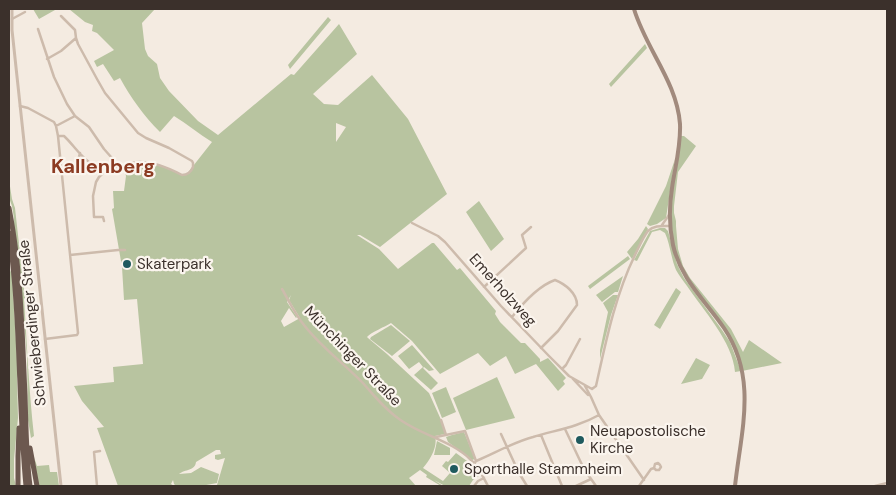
<svg xmlns="http://www.w3.org/2000/svg" width="896" height="495" viewBox="0 0 896 495" font-family="'DM Sans',sans-serif">
  <style>
    .green { fill: #b8c4a0; fill-rule: evenodd }
    .lines { fill: none; stroke-linecap: round; stroke-linejoin: round }
    .minor { stroke: #cdbbac; stroke-width: 2.5 }
    .tertiary { stroke: #cdbbac; stroke-width: 3 }
    .secondary { stroke: #a18a7d; stroke-width: 4 }
    .trunk { stroke: #6c584f; stroke-width: 5 }
    .poi-dot { fill: #1f5a5e; stroke: #fbf5ee; stroke-width: 2 }
    .labels { text-anchor: middle; dominant-baseline: central; stroke-width: 4.5; stroke-linejoin: round; paint-order: stroke }
    .poi-label { font-size: 15px; fill: #3b302b; stroke: #fbf5ee; text-anchor: start }
    .street-label { font-size: 15px; fill: #3b302b; stroke: #fbf5ee }
    .district-label { font-size: 20px; font-weight: bold; fill: #8c3b22; stroke: #fbf5ee }
  </style>
  <rect width="100%" height="100%" fill="#f4ebe1"/>
  <path class="green" d="M33,9H55V10L39,19Z
    M69,9H155L142,23L145,49L148,56L157,64L160,78L169,91L198,121L218,135L291,74L294,75L339,24L357,54L313,94L324,104L338,105L372,75L408,119L447,194L380,247L360,235H357L379,249L398,269L432,243H434L457,270L460,268L496,311L495,314L500,322L521,343H525L540,359V362L548,358L566,378L563,381L565,384L558,391L536,364L515,374L506,356L490,366L478,353L440,374L412,341L391,323C385,327 371,332 367,337L368,338L387,354L429,393L442,422L445,434L435,436C438,447 430,460 423,468L443,481L450,473L442,466L446,461L448,462L456,453L467,461L479,476L473,480L469,486H445L434,480L443,486H441L426,477L427,475L420,470L409,478L416,486H213L217,485L225,458L218,460L215,459V455L221,454L220,450H216L196,462C195,471 185,469 179,474L191,473L201,467L219,474L217,483L201,486H176L174,484L173,480L171,484L174,486H118L97,428L104,427L82,401L74,386L114,382L113,367L143,364L137,299L124,300L122,267L112,209L114,208L113,191H124L126,176L123,165C149,160 159,165 182,175H186L212,142C199,134 187,124 174,116L160,132C144,116 131,98 120,78L114,81L103,64L97,67L94,61L114,50L97,33L92,31L93,25L85,22ZM336,123L346,127L336,142ZM291,295L289,300L300,318L284,327L281,321L289,308L296,318L297,317L287,302Z
    M328,17L331,20L290,69L288,65Z
    M645,44L647,48L611,87L609,84Z
    M680,136H684L696,146L678,172L674,206V213L676,221V226L678,249L683,266L690,278L731,329L743,352L749,340L782,363L742,371L728,335L696,292L676,255L669,215Z
    M675,159L666,218L657,224L650,226L647,224L666,186Z
    M9,180L12,199L15,208L25,298L24,299C27,345 29,391 34,436L31,438L28,420L27,357L22,298L13,228L14,218L12,206L9,198Z
    M479,201L504,239L491,251L466,212Z
    M646,226L648,229L632,259L627,252L638,239Z
    M660,228H665L668,231L677,264L684,278L722,330L730,342L741,371L735,372C733,342 703,310 687,286C683,281 679,275 676,270C671,258 670,244 665,233L660,230L652,232L637,261L634,260L650,231Z
    M628,256L630,259L590,289L588,286Z
    M9,259L10,270L12,274L18,374L17,378L18,418L14,459V478L16,486H9Z
    M623,276L618,292H615L602,302L596,295Z
    M676,288L681,292L660,329L654,325Z
    M613,295H618L611,315L600,359V350L608,312L603,303Z
    M391,325L410,341L392,356L370,339L371,337Z
    M412,345L434,370L429,371L424,367L423,368L438,383L431,390L414,375L423,367L419,362L409,369L398,356Z
    M696,358L710,365L702,379L681,384Z
    M497,377L515,418L466,430L453,398Z
    M446,387L456,412L442,418L432,393Z
    M464,432L475,459L472,460L448,442L446,437L452,435Z
    M437,441L450,448V455H434Z
    M34,457L37,466L49,465L50,472H57L59,486H38Z"/>
  <g class="lines">
    <path class="minor" d="M12,19L25,12
      M38,29L54,77L67,104L75,116L89,127L104,149L119,166
      M47,59L61,51L76,38
      M20,106L28,108L54,122L56,126L58,136L78,333L77,335L45,339
      M56,126L75,116
      M58,136H64C74,145 82,160 95,166C107,173 123,164 137,162C153,161 169,168 182,175C187,175 191,172 193,167V163L192,161L169,148L146,138L138,133L105,93L97,79L78,44L76,38L75,30L61,16
      M75,172L80,153
      M104,221L103,217H94L93,196L96,182L99,177L107,169
      M412,223L438,236L445,242L501,306L549,356L569,376L592,389L596,386C606,341 615,296 635,255C639,247 643,237 648,231C654,225 662,226 670,226
      M662,225L669,215
      M70,255L118,250H125
      M484,287L526,248L522,235L531,227
      M282,289C289,301 295,314 304,325C320,346 342,362 361,381C374,395 386,411 402,421C424,436 452,441 471,460C479,467 483,477 488,486
      M512,317C523,303 538,286 555,280C565,284 577,293 577,305L558,331L541,348
      M562,369L566,365L580,339
      M573,379L588,395
      M585,386L591,397L599,415L644,480
      M441,420L446,435
      M565,429L584,469L596,486
      M501,434L519,473L527,486
      M541,435L562,486
      M436,437L465,431L476,461
      M474,464L476,461C495,453 514,442 533,437C556,430 578,427 599,415
      M97,486L94,452L100,451
      M474,486L478,481L484,478
      M576,486L591,479
      M639,486L651,469L654,468L655,464L658,463L660,465L661,467L659,470H656L654,468
      M875,486L887,483"/>
    <path class="tertiary" d="M12,9V30L61,486"/>
    <path class="secondary" d="M634,9C646,49 677,82 680,124C681,146 675,167 672,188C669,207 669,226 673,245C681,280 705,300 724,328C758,378 741,431 735,486"/>
    <path class="trunk" d="M9,208C21,269 22,332 25,395C26,425 26,456 30,486
      M9,233C21,317 18,402 26,486
      M30,448L37,486
      M18,486V456L19,428"/>
  </g>
  <g class="poi-dot">
    <circle cx="127" cy="264" r="5"/>
    <circle cx="580" cy="440" r="5"/>
    <circle cx="454" cy="469" r="5"/>
  </g>
  <g class="labels">
    <g class="poi-label">
      <text x="137" y="264">Skaterpark</text>
      <text x="590" y="431">Neuapostolische<tspan x="590" dy="17">Kirche</tspan></text>
      <text x="464" y="469">Sporthalle Stammheim</text>
    </g>
    <g class="street-label">
      <text transform="translate(503 290) rotate(48)">Emerholzweg</text>
      <text transform="translate(32 323) rotate(-96)">Schwieberdinger Straße</text>
      <text transform="translate(353 356) rotate(46)">Münchinger Straße</text>
    </g>
    <g class="district-label">
      <text x="103" y="166">Kallenberg</text>
    </g>
  </g>
  <rect width="896" height="495" fill="none" stroke="#3b302b" stroke-width="20"/>
</svg>
